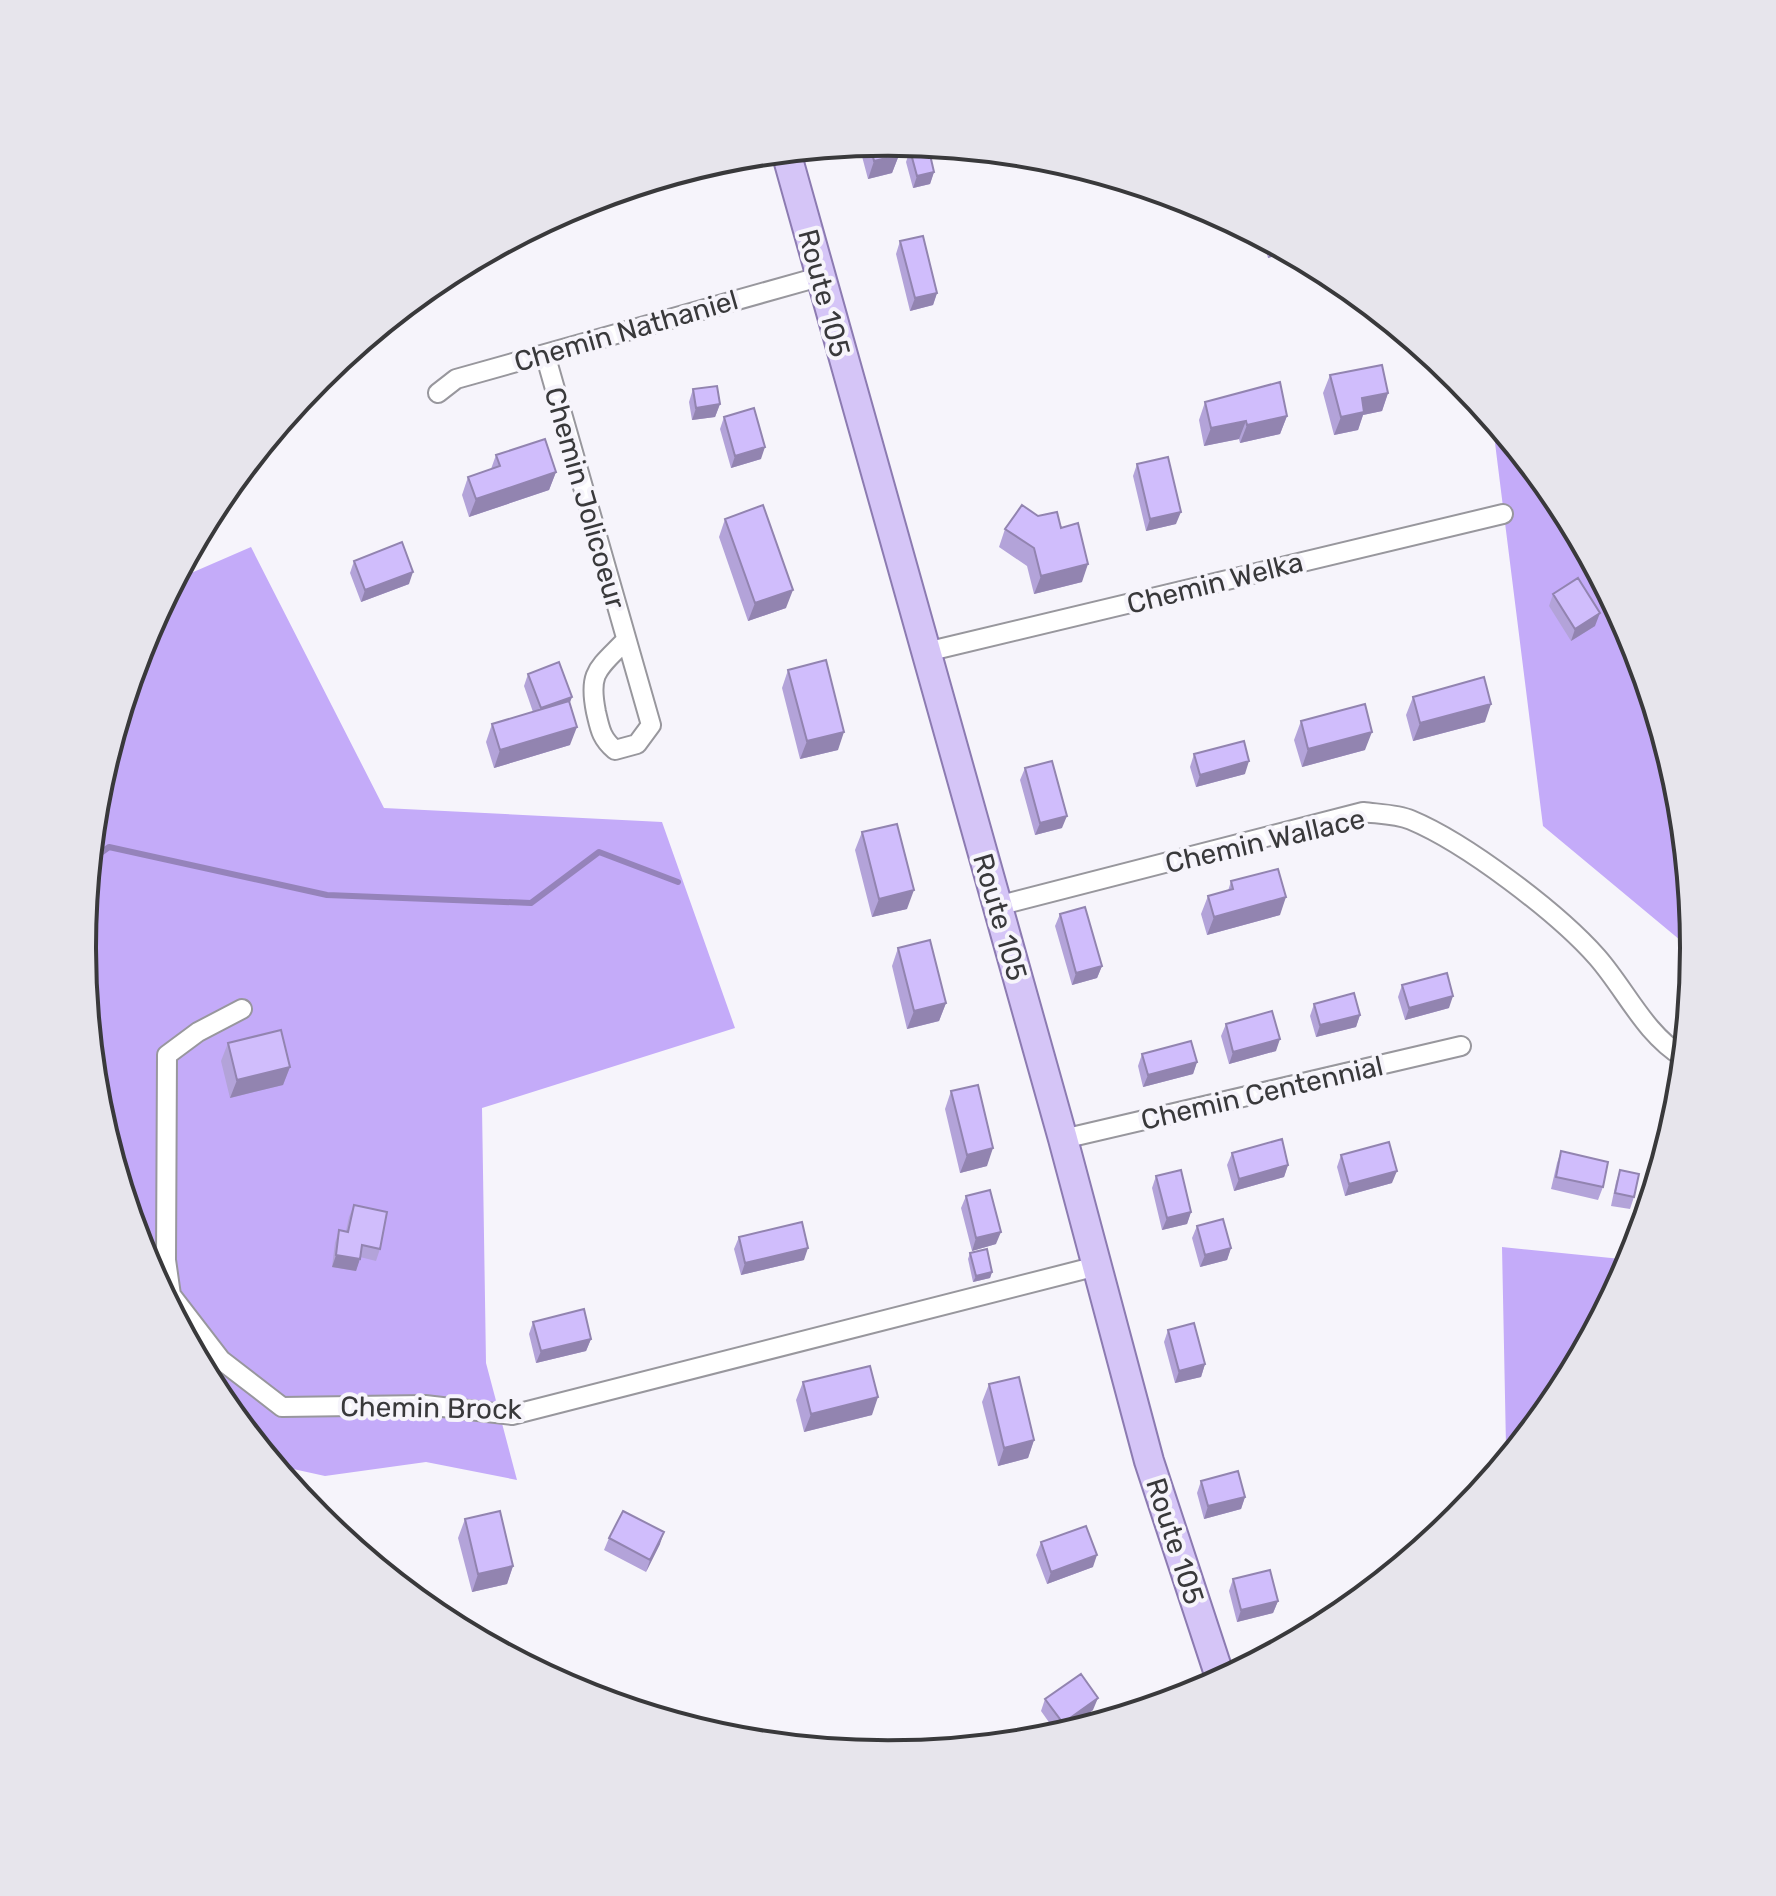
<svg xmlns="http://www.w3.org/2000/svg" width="1776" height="1896" viewBox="0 0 1776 1896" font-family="Rubik,sans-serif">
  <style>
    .forest { fill: #c4abf9 }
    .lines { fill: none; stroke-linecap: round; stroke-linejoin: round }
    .stream { stroke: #9583ba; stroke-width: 6 }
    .street-casing { stroke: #98979d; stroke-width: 22 }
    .primary-casing { stroke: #8c7bb1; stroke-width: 32 }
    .street { stroke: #fff; stroke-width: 18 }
    .primary { stroke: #d5c5f7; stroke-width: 28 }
    .wall { fill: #b3a3d9 }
    .shaded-wall { fill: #9284b0 }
    .building { fill: #d0bdfc; stroke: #9284b0; stroke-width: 2 }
    .labels { text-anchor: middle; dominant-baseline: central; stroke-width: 8; stroke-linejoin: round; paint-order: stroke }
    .street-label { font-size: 28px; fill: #39393b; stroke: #f6f4fb }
    .rim { fill: none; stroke: #39393b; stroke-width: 4 }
  </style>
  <rect width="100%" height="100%" fill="#f6f4fb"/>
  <path class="forest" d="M1492,419L1558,501L1633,640L1679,791L1693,936L1680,940L1543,826Z
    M251,547L384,808L662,822L735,1028L482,1108L486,1363L517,1480L426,1462L325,1476L275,1465L218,1395L143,1256L97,1105L82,948L98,790L144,639L175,580Z
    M1502,1247L1631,1260L1558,1396L1512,1452L1506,1446Z"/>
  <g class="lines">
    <path class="stream" d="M91,860L109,847L327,895L531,903L599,852L678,882"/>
    <defs>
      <path id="street" d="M545,354L651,725L637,744L615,750C601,738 600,729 596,712C588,672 598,669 625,641
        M438,393L456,379L819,277
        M926,652L1503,514
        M997,906L1363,812C1378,814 1397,814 1411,820C1466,843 1557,912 1597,957C1626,990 1644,1033 1683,1057
        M242,1009L198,1032L167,1055L166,1260L171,1295L221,1360L282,1407L425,1405L512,1415L1097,1266
        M1063,1139L1461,1046"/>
      <path id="primary" d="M786,152L1063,1139L1149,1461L1221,1680"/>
    </defs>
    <use href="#street" class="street-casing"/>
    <use href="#primary" class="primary-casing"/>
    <use href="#street" class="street"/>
    <use href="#primary" class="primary"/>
  </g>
  <path class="wall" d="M888,142L899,155L892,173L868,179L859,145Z
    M910,150L934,172L930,184L913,188L906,162Z
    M1262,238L1288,252L1268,258Z
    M900,241L937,293L933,305L910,311L896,254Z
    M1330,375L1388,393L1382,411L1363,415L1358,430L1334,435L1323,393Z
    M693,389L720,404L715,417L692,420L689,402Z
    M1205,402L1287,416L1280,434L1240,443L1239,439L1204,446L1199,420Z
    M724,417L761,459L731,468L720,429Z
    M496,455L556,472L549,490L469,517L462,495L468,477L491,469Z
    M1137,464L1176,524L1146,531L1133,476Z
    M1038,516L1061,528L1082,582L1034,594L1027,566L999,547L1005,529Z
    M725,519L786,608L748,621L719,537Z
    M354,561L409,584L361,602L350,573Z
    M1553,594L1595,626L1571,641L1549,606Z
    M788,670L838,750L800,759L782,688Z
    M528,674L572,697L569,703L570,745L494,768L486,742L492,724L533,712L524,686Z
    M1413,697L1485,722L1413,741L1406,715Z
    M1301,721L1365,750L1302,767L1294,740Z
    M1194,754L1245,774L1196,787L1190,767Z
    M1025,768L1062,828L1035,835L1020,780Z
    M862,832L907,909L872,917L855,850Z
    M1231,881L1280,915L1207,935L1201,914L1208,896L1228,891Z
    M1060,914L1102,966L1097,978L1072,985L1055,926Z
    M898,948L946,1003L939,1021L907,1029L892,966Z
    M1402,985L1449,1008L1405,1020L1398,997Z
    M1314,1004L1360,1015L1356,1027L1316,1037L1310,1016Z
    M1226,1024L1276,1051L1229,1064L1221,1036Z
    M228,1043L290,1067L283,1085L230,1098L221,1061Z
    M1142,1054L1197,1062L1193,1074L1143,1087L1138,1066Z
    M951,1091L987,1166L960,1173L945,1109Z
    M1561,1151L1603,1187L1598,1200L1551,1189L1557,1163Z
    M1232,1153L1288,1165L1284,1177L1234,1191L1227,1165Z
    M1341,1155L1392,1183L1345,1196L1337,1167Z
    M1620,1170L1634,1197L1630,1209L1611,1206L1616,1182Z
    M1156,1176L1191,1212L1187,1224L1162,1230L1152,1188Z
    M966,1196L996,1244L972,1251L961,1208Z
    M354,1205L380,1249L376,1261L360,1257L356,1271L332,1267L335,1243L339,1230L346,1231L349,1217Z
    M1197,1226L1231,1248L1227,1260L1200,1267L1192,1238Z
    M739,1237L804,1260L741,1275L734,1249Z
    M970,1253L992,1272L990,1278L973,1282L968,1259Z
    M533,1322L591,1339L586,1351L536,1363L529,1334Z
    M1168,1330L1205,1364L1201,1377L1175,1383L1164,1342Z
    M803,1382L872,1415L804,1432L796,1400Z
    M989,1384L1034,1440L1028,1458L998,1466L982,1402Z
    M1201,1481L1245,1497L1241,1509L1204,1519L1197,1493Z
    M465,1519L513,1566L507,1584L472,1592L458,1538Z
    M609,1538L660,1544L646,1572L604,1550Z
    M1041,1542L1093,1567L1047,1584L1036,1555Z
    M1233,1579L1278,1601L1273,1613L1237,1622L1229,1591Z
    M1045,1699L1093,1710L1058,1735L1041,1711Z"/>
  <path class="shaded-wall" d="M899,155L892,173L868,179L874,161Z
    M934,172L930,184L913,188L917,176Z
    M1275,245L1288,252L1268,258L1272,246Z
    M937,293L933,305L910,311L915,298Z
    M1388,393L1382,411L1363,415L1358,430L1334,435L1341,417L1362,398Z
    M720,404L715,417L692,420L696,408Z
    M1287,416L1280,434L1240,443L1247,425Z
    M1246,421L1239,439L1204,446L1211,428Z
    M765,447L761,459L731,468L735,456Z
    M556,472L549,490L469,517L476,499Z
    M1181,512L1176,524L1146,531L1150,519Z
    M1088,564L1082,582L1034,594L1041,576Z
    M413,572L409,584L361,602L365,590Z
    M793,590L786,608L748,621L755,603Z
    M1600,613L1595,626L1571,641L1575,629Z
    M572,697L567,710L537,721L541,708Z
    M1491,704L1485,722L1413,741L1420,723Z
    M577,727L570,745L494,768L500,750Z
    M844,732L838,750L800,759L807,741Z
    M1372,732L1365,750L1302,767L1308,749Z
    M1249,761L1245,774L1196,787L1200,775Z
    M1067,816L1062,828L1035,835L1040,823Z
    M914,890L907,909L872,917L879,899Z
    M1286,897L1280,915L1207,935L1214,917Z
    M1102,966L1097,978L1072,985L1076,973Z
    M1453,996L1449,1008L1405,1020L1409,1008Z
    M946,1003L939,1021L907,1029L914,1011Z
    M1360,1015L1356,1027L1316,1037L1320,1025Z
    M1280,1039L1276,1051L1229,1064L1233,1052Z
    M1197,1062L1193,1074L1143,1087L1148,1075Z
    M290,1067L283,1085L230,1098L237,1080Z
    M993,1148L987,1166L960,1173L967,1155Z
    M1288,1165L1284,1177L1234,1191L1239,1179Z
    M1397,1171L1392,1183L1345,1196L1349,1184Z
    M1191,1212L1187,1224L1162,1230L1167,1218Z
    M1001,1232L996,1244L972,1251L976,1238Z
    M808,1248L804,1260L741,1275L745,1263Z
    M1231,1248L1227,1260L1200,1267L1205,1255Z
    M336,1255L360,1259L356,1271L332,1267Z
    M992,1272L990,1278L973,1282L976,1276Z
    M591,1339L586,1351L536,1363L541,1351Z
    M1205,1364L1201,1377L1175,1383L1179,1371Z
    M878,1397L872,1415L804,1432L811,1414Z
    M1034,1440L1028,1458L998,1466L1004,1448Z
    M1245,1497L1241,1509L1204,1519L1208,1506Z
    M664,1532L660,1544L646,1572L650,1560Z
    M1097,1555L1093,1567L1047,1584L1051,1572Z
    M513,1566L507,1584L472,1592L478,1574Z
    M1278,1601L1273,1613L1237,1622L1241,1610Z
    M1098,1698L1093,1710L1058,1734L1063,1723Z"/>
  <path class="building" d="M888,142L896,143L899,155L874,161L870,144Z
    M928,146L934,172L917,176L910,150Z
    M923,236L937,293L915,298L900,241Z
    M1382,365L1388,393L1362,398L1364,412L1341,417L1330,375Z
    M1280,382L1287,416L1247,425L1246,421L1211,428L1205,402Z
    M717,386L720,404L696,408L693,389Z
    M754,408L765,447L735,456L724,417Z
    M545,439L556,472L476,499L468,477L500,466L496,455Z
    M1168,457L1181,512L1150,519L1137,464Z
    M763,505L793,590L755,603L725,519Z
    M1022,505L1038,516L1057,512L1061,528L1078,523L1088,564L1041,576L1034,548L1005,529Z
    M402,542L413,572L365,590L354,561Z
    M1578,578L1600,613L1575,629L1553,594Z
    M826,660L844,732L807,741L788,670Z
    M559,662L572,697L541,708L528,674Z
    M1484,677L1491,704L1420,723L1413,697Z
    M569,701L577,727L500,750L492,724Z
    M1365,704L1372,732L1308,749L1301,721Z
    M1244,741L1249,761L1200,775L1194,754Z
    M1052,761L1067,816L1040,823L1025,768Z
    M897,824L914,890L879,899L862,832Z
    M1278,869L1286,897L1214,917L1208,896L1233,889L1231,881Z
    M1085,907L1102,966L1076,973L1060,914Z
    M930,940L946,1003L914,1011L898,948Z
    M1447,973L1453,996L1409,1008L1402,985Z
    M1354,993L1360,1015L1320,1025L1314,1004Z
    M1272,1011L1280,1039L1233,1052L1226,1024Z
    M281,1030L290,1067L237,1080L228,1043Z
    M1191,1041L1197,1062L1148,1075L1142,1054Z
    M978,1085L993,1148L967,1155L951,1091Z
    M1282,1139L1288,1165L1239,1179L1232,1153Z
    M1389,1142L1397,1171L1349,1184L1341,1155Z
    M1561,1151L1608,1162L1603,1187L1556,1177Z
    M1181,1170L1191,1212L1167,1218L1156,1176Z
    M1620,1170L1639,1174L1634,1197L1615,1193Z
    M990,1190L1001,1232L976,1238L966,1196Z
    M354,1205L387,1212L380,1249L362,1245L360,1259L336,1255L339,1230L348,1232Z
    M1223,1219L1231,1248L1205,1255L1197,1226Z
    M802,1222L808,1248L745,1263L739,1237Z
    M987,1249L992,1272L976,1276L970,1253Z
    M584,1309L591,1339L541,1351L533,1322Z
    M1194,1323L1205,1364L1179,1371L1168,1330Z
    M870,1366L878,1397L811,1414L803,1382Z
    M1019,1377L1034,1440L1004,1448L989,1384Z
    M1238,1471L1245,1497L1208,1506L1201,1481Z
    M500,1511L513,1566L478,1574L465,1519Z
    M623,1511L664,1532L650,1560L609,1538Z
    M1086,1526L1097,1555L1051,1572L1041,1542Z
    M1270,1570L1278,1601L1241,1610L1233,1579Z
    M1081,1674L1098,1698L1063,1723L1045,1699Z"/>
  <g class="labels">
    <g class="street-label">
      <text transform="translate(824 293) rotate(75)">Route 105</text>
      <text transform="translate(626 331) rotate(-16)">Chemin Nathaniel</text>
      <text transform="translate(585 498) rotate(74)">Chemin Jolicoeur</text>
      <text transform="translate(1215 583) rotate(-14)">Chemin Welka</text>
      <text transform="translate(1265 841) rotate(-13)">Chemin Wallace</text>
      <text transform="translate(1000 917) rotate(74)">Route 105</text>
      <text transform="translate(1262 1093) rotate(-13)">Chemin Centennial</text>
      <text transform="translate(431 1408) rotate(1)">Chemin Brock</text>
      <text transform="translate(1175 1541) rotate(72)">Route 105</text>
    </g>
  </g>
  <path d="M0 0H1776V1896H0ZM96 948a792 792 0 1 1 1584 0a792 792 0 1 1-1584 0Z" fill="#e7e5ec" fill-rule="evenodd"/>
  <path class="rim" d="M96 948a792 792 0 1 1 1584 0a792 792 0 1 1-1584 0Z"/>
</svg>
